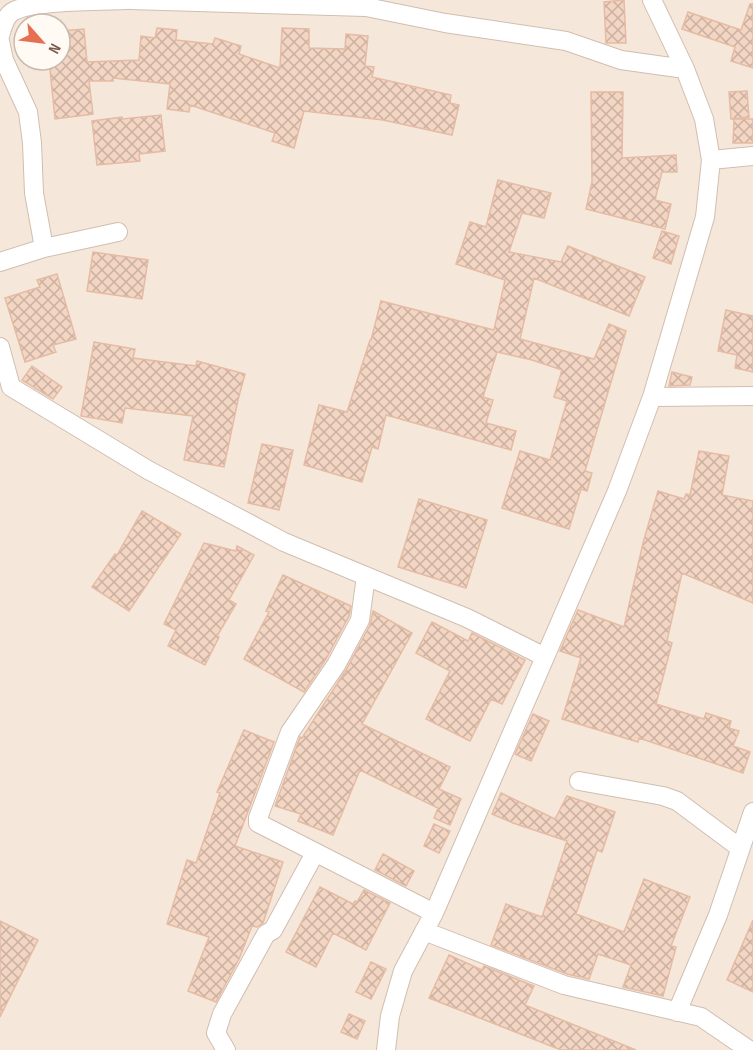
<svg xmlns="http://www.w3.org/2000/svg" width="753" height="1050" viewBox="0 0 753 1050" font-family="'Sofia Sans Condensed',sans-serif">
  <style>
    .residential { fill: #f5e8da; fill-rule: evenodd }
    .building { fill: url(#building-cross-hatch); stroke: #e6bba3; stroke-width: 1.5 }
    .lines { fill: none; stroke-linecap: round; stroke-linejoin: round }
    .minor-casing { stroke: #d1beb0; stroke-width: 20 }
    .minor { stroke: #fff; stroke-width: 18 }
  </style>
  <defs>
    <pattern id="building-cross-hatch" width="8" height="8" patternUnits="userSpaceOnUse" patternTransform="scale(1.5)"><rect width="8" height="8" fill="#f3d5c3"/><path d="M0 0l8 8M0 8l8-8" fill="none" stroke="#cab0a1"/></pattern>
  </defs>
  <rect width="100%" height="100%" fill="#fdf6ec"/>
  <path class="residential" d="M0,0H753V1050H0ZM24,24H60V60H24Z"/>
  <path class="building" d="M624,0L626,43H606L604,2Z
    M750,4H753V68L731,61L735,47L682,29L688,12L741,30Z
    M157,28L177,30L176,40L213,44L215,38L241,46L239,54L280,68L282,28L309,29V48L345,49L346,34L368,36L365,66L374,67L372,77L451,95L450,103L459,105L452,135L383,120L304,111L294,148L272,141L275,133L190,105L189,112L167,109L170,84L113,78V81H89L93,114L55,119L49,60H60V31L84,29L87,62L139,60L141,36L155,38Z
    M747,91L749,117L731,119L729,92Z
    M591,92H623L622,158L676,155L677,172H662L655,200L671,204L665,229L586,209L592,182Z
    M161,115L165,151L139,154L140,161L97,165L92,121L122,117V119Z
    M734,119H753V143H733Z
    M498,180L551,193L544,218L522,213L509,252L561,262L568,246L645,277L629,316L534,278L520,339L594,359L609,324L626,331L585,471L592,473L587,491L581,489L569,529L502,508L520,451L550,460L567,401L554,397L562,370L532,360L497,352L483,397L493,400L486,423L516,431L511,450L386,415L378,449L372,447L362,482L304,465L319,405L347,412L370,340H371L381,301L494,330L505,280L456,264L470,222L486,227Z
    M662,231L679,236L671,264L653,258Z
    M93,252L148,260L142,299L87,291Z
    M57,274L76,339L53,345L56,352L25,362L5,298L40,287L37,280Z
    M726,310L753,316V372L735,368L737,355L718,351Z
    M94,342L135,349L133,358L196,366L197,361L245,374L238,400L224,467L184,460L193,416L125,408L122,423L81,416Z
    M32,366L62,387L53,399L22,380Z
    M672,372L692,377L690,385L669,386Z
    M262,444L293,450L279,510L248,503Z
    M699,451L729,456L722,495L753,501V603L682,573L667,641L672,643L656,704L704,719L706,713L731,721L729,728L739,731L733,746L750,752L743,773L639,738L638,742L562,719L581,658L560,651L578,610L624,627L643,543L658,491L684,499L686,494L690,495Z
    M419,499L487,520L466,588L398,567Z
    M142,511L181,534L129,611L92,587L115,554L117,555Z
    M204,543L236,551L237,546L254,555L229,600L236,604L217,636L219,637L205,665L168,646L176,630L164,624Z
    M283,575L351,606L349,616L326,659L304,692L244,659L269,612L266,611Z
    M373,611L412,633L362,724L450,767L439,789L461,799L450,825L434,818L438,808L360,770L333,835L298,821L301,814L275,806L300,737L302,738L346,670L370,625Z
    M432,622L468,641L472,633L525,660L502,704L491,699L470,741L426,719L450,671L416,653Z
    M533,714L549,721L531,761L515,754Z
    M244,730L274,742L235,846L283,862L263,923L257,927L252,926L239,959L216,1002L188,991L209,937L167,924L187,860L196,863L220,793L217,792Z
    M501,793L555,819L567,796L615,812L602,852L597,850L576,914L624,932L644,879L690,897L671,946L676,947L663,996L623,987L631,965L598,954L589,979L567,974L491,945L506,904L542,917L567,841L513,823L492,814Z
    M434,824L450,831L439,853L424,846Z
    M383,854L414,871L406,886L375,870Z
    M320,887L353,904L355,901L357,902L364,890L390,903L366,950L333,933L316,967L286,952Z
    M753,920V992L727,980Z
    M0,921L38,940L0,1017Z
    M449,955L482,970L484,966L534,986L525,1005L636,1050H561L429,998Z
    M371,962L386,969L371,999L356,992Z
    M349,1014L365,1021L357,1039L341,1032Z"/>
  <g class="lines">
    <defs>
      <path id="minor" d="M130,0L366,7L445,23L566,41L621,60L685,69
        M0,36C2,28 5,17 12,12C31,0 101,1 127,0
        M0,41L4,60L28,112L32,143L34,193L44,248
        M711,160L753,156
        M0,262L44,248L118,232
        M0,347L11,387L148,470L284,542L467,618L545,657
        M652,397L753,396
        M366,576L360,620L336,665L290,732L258,818V823L434,913
        M579,781L663,796L677,801L740,848
        M424,931L564,985L701,1017L749,1050
        M677,1012L718,915L753,812
        M226,1050L216,1033L222,1014L266,934L273,930L315,853
        M386,1050L390,1016L403,971L434,913L617,491L652,397L705,217L711,160L704,119L685,69L652,0"/>
    </defs>
    <use href="#minor" class="minor-casing"/>
    <use href="#minor" class="minor"/>
  </g>
  <g transform="translate(42 42) rotate(118)"><circle r="28" fill="#fffaf3" stroke="#cabbb1" stroke-width="1.5"/>
  <path d="M0-4.5L10 22L0 15L-10 22Z" fill="#e76f51"/>
  <text y="-9" font-size="16" font-weight="bold" text-anchor="middle" fill="#7a5c4d">N</text>
  </g>
</svg>
